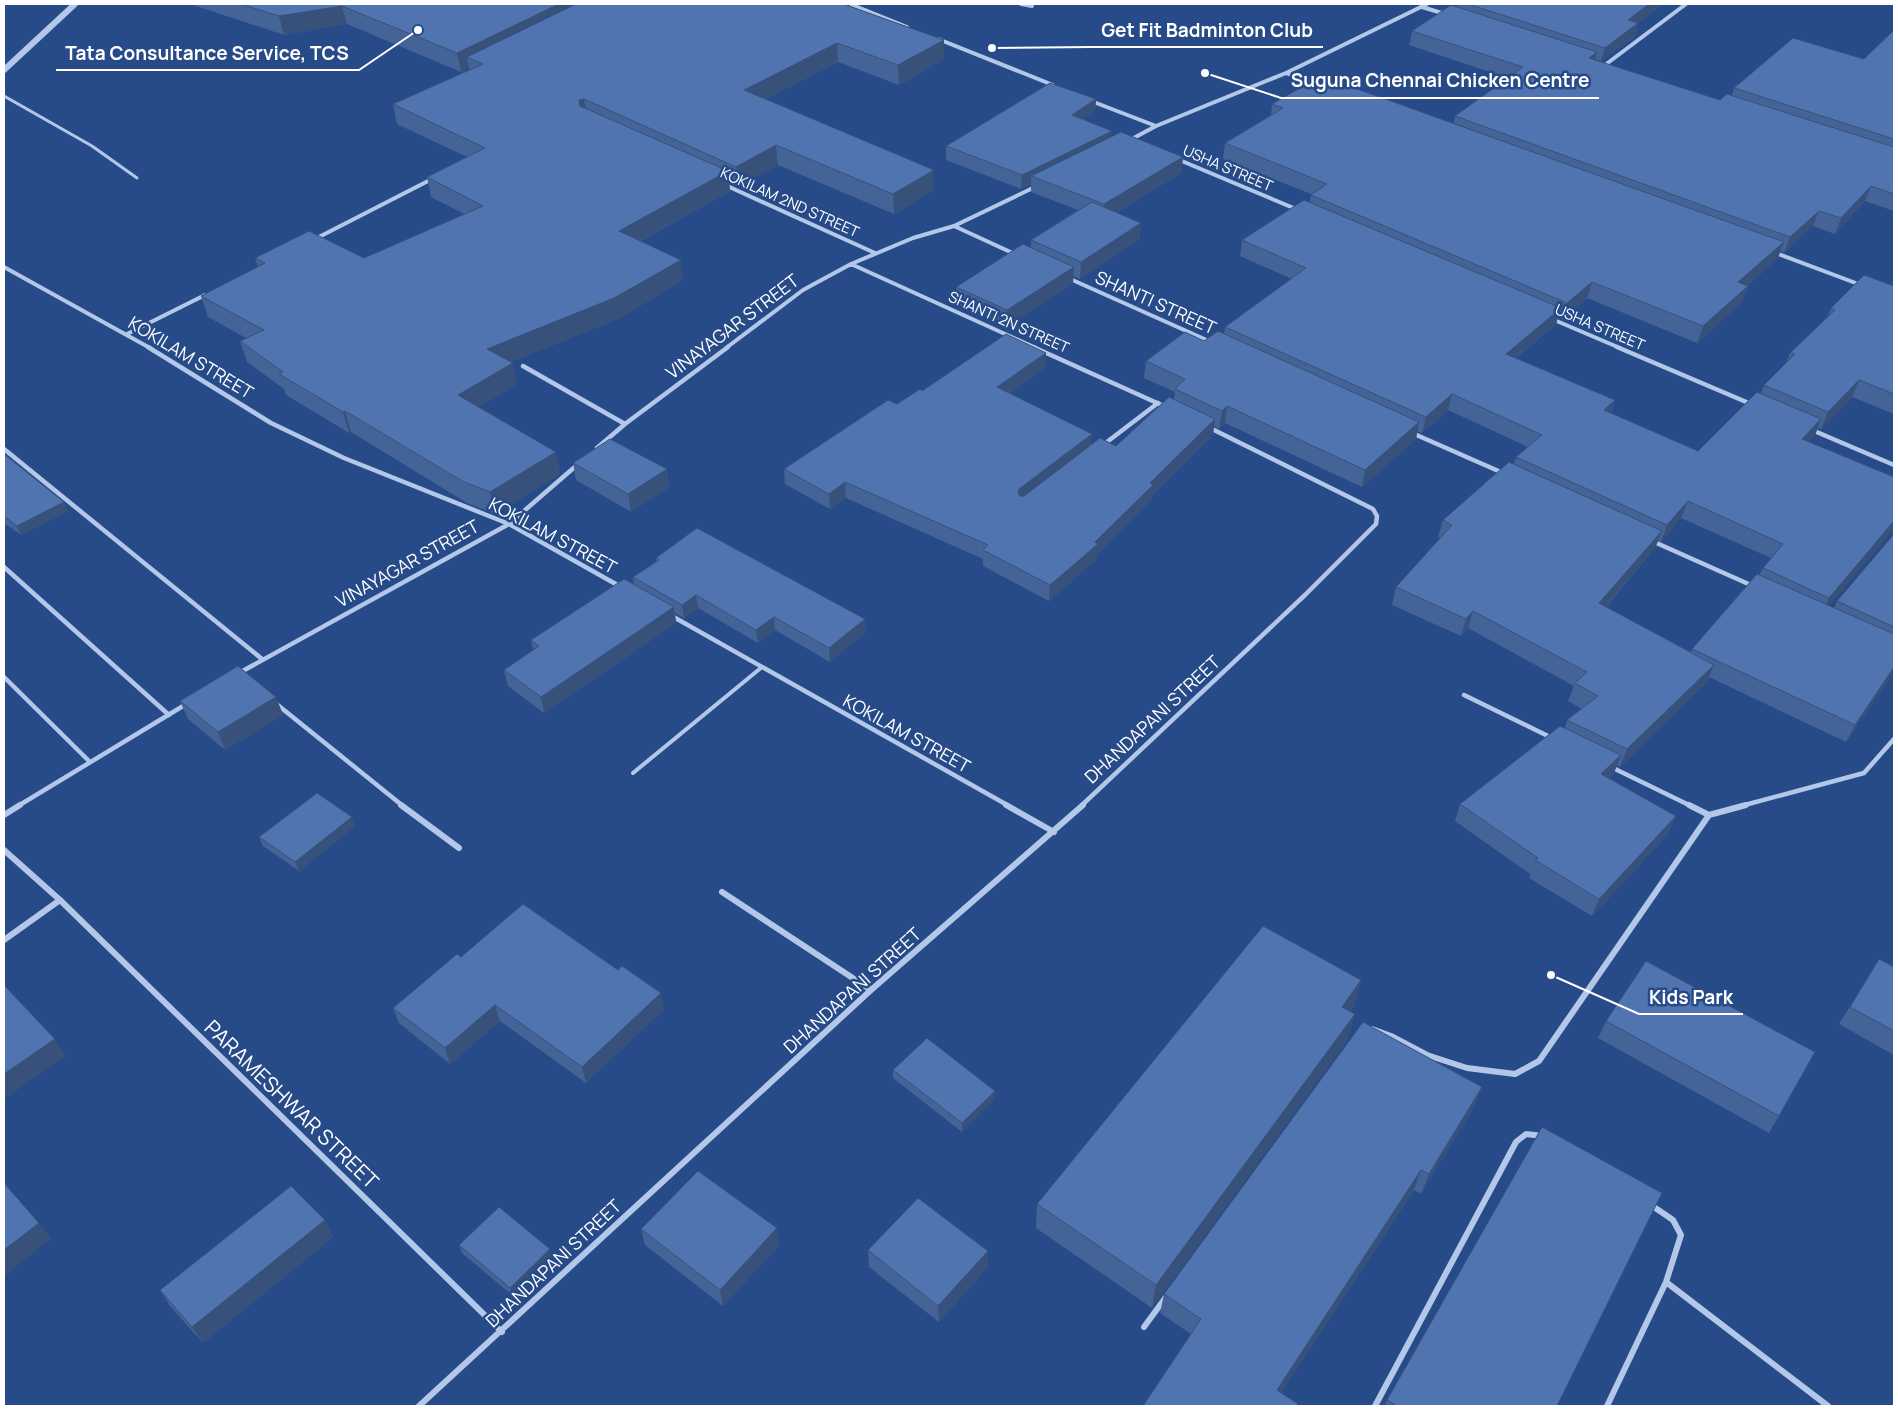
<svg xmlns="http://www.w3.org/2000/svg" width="1898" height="1410" viewBox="0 0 1898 1410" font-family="Manrope,sans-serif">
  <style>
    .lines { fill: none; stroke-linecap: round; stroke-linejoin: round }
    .service { stroke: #b3c8e9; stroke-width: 4 }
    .pedestrian { stroke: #b3c8e9; stroke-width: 3 }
    .minor-far2 { stroke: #b3c8e9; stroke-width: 4 }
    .minor-far1 { stroke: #b3c8e9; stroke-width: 4.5 }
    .minor { stroke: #b3c8e9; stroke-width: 6 }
    .tertiary { stroke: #b3c8e9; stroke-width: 6 }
    .wall { fill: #446497; fill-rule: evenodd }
    .shaded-wall { fill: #37517b }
    .building { fill: #4f74b0; stroke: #37517b }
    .labels { text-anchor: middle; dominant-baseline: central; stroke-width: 5; stroke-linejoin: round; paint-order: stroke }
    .far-street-label { font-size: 15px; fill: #fff; stroke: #274b88 }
    .street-label { font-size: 18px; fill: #fff; stroke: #274b88 }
    .near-street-label { font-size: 21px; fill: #fff; stroke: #274b88 }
    .leader { fill: none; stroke: #fff; stroke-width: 2 }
    .callout-dot { fill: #fff; stroke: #274b88; stroke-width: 2 }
    .callout-label { font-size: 19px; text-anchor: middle; font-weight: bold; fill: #fff; stroke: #274b88; stroke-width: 5; stroke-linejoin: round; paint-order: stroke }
  </style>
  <rect width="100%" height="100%" fill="#274b88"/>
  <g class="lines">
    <path class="service" d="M633,773L762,667"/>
    <path class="pedestrian" d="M4,96L92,146L137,178"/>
    <path class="minor-far2" d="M850,4L907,27
      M1021,4L1032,6
      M1422,7L1445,14
      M938,39L1053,85
      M1605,65L1686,4
      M1286,73L1314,84
      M1091,101L1156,126
      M1130,140L1156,126L1286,73L1427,4
      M1177,159L1296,209
      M725,185L875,253
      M954,226L1017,255
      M315,239L432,179
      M1773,252L1861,285
      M851,264L1036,348
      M4,267L150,348
      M1068,278L1211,342
      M1552,319L1620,348
      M127,334L205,295
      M726,348L803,290L851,264L913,238L954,226L1037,186"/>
    <path class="minor-far1" d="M148,347L271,423L344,458L509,524L621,587
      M1033,347L1166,407
      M1617,347L1751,404
      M523,366L625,424
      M1812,430L1894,465
      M1412,433L1503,473
      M1103,445L1158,403
      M597,448L625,424L728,347
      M4,449L262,659
      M1652,541L1753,586
      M4,567L169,715
      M670,615L1009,806
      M239,673L509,524L577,465
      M4,677L90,762
      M1464,695L1552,738
      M274,702L403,806
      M1611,767L1691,806
      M18,806L188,703
      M1081,806L1305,595L1376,524L1377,516L1373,509L1208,427
      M1741,806L1864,773L1894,739"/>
    <path class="minor" d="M401,805L459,848
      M1006,805L1054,832
      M1689,805L1709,815
      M4,815L20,805
      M4,850L60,900L502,1332
      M722,892L871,990
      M4,940L60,900
      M1372,1029L1391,1036L1427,1055L1467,1068L1515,1074L1539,1061L1709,815L1746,805
      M1666,1282L1828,1406
      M1144,1327L1166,1297
      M419,1406L871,990L1083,805
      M1375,1406L1516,1142L1526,1134L1543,1136
      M1607,1406L1666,1282L1681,1235L1673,1220L1651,1205"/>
    <path class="tertiary" d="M4,70L75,4"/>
  </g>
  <path class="wall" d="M190,4H850V6L944,40V59L899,85L838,62L766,99L934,170V190L894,214L778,165L738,187L729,183L730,191L641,241L683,280L618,319L511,362L517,384L478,407L556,452L560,474L495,514L467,503L351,432L349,433L286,395L284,389L247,362L240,341L246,338L208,317L201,296L258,267L255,258H364L464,214L431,197L427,177L467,157L397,124L393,104L469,70V68L461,72L347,24L284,35Z
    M1458,4H1663L1638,23L1635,37L1601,61L1596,59L1595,60L1720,100L1732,95L1734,88L1864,59L1894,30V211L1865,201L1835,234L1813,226L1784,253L1780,251L1778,258L1747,286H1748L1742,302L1697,343L1587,298L1563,319L1558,317L1556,324L1516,358L1615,400L1611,413L1698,451L1761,393L1764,385L1786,363L1790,353L1827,318L1831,308L1894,286V414L1852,397L1821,429L1818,428L1815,435L1809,441L1891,532L1829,606L1834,608L1837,601L1894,534V672L1846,742L1709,677L1707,682L1620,767L1617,765L1614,773L1609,778L1676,816L1668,834L1592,916L1529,878L1530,874L1455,821L1460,804L1565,728L1567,720L1582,709L1568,701L1574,686L1468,628L1461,636L1392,605L1396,587L1440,538L1438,537L1443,520L1514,464L1516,457L1528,447L1448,410L1422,433L1417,431L1416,439L1362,487L1225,423L1219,429L1214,426L1213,435L1152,496L1151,500L1097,555V559L1049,601L983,566V559L846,498L830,509L785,484L784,469L897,404L922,391L1045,368L1010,393L1091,445L1116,446L1174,399L1175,392L1144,378L1146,361L1224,334L1225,327L1292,279L1240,256L1242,240L1310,202L1311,194L1223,159L1225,143L1271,116L1272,104L1454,123L1455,116L1508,78L1409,45L1412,31L1457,7ZM1681,518L1771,558L1763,568L1759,575L1692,649L1691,652L1606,607L1655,548L1658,541L1661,542Z
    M1096,99L1095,112L1084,119L1111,137L1183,157L1181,173L1117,212L1140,239L1080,279L1073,276V284L1006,327L956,304V287L1031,248V240L1078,210L1031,192V184L1021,189L946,160V146Z
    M4,454L68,511L21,535L4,523Z
    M573,463L667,469L669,487L631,512L576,480Z
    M656,558L865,619L866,632L830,662L775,630L758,643L698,608L684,618L675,613L676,623L544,713L508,686L504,670L533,650L531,640L634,585L633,577L656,562Z
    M276,697L283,715L225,750L188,719L180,701Z
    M355,826L299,871L263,846L259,837Z
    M461,957L664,1009L586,1083L500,1021L450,1064L399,1023L393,1008Z
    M1879,959L1894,967V1055L1839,1024Z
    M1361,980L1354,1005L1350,1011L1348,1039L1152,1308L1036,1228L1037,1204Z
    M1606,1021L1779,1116L1769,1133L1598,1038Z
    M893,1070L995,1099L962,1132L893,1078Z
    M1482,1087L1474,1107L1421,1194L1414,1190L1281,1393L1298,1404L1297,1406H1143L1191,1334L1160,1313L1164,1294Z
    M325,1220L333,1237L203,1343L170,1306L160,1290Z
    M641,1229L779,1245L723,1306L645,1245Z
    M459,1245L550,1249L552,1258L513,1296L462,1253Z
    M868,1250L988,1267L939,1322L869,1267Z
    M1387,1400L1557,1406H1385Z"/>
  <path class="shaded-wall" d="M559,4H600L467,57L469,68L461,72L457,53Z
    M1649,4H1663L1624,33L1628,20Z
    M342,6L347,24L284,35L279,16Z
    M1638,23L1635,37L1601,61L1605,48Z
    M944,40V59L899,85L898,65Z
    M837,43L838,62L746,110L744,90Z
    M1597,52L1594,67L1589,58Z
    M584,99L587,119H582L579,100Z
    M1096,99L1095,112L1071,128L1072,115Z
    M1112,131L1111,144L1031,176V184L1021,189L1022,175Z
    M776,145L778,165L738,187L736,167Z
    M1183,157L1181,173L1103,220L1104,204Z
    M934,170V190L894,214L893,194Z
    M728,171L730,191L622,251L619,231Z
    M1871,186L1865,201L1835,234L1841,218Z
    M1819,211L1813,226L1784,253L1790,237Z
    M1141,223L1140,239L1080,279L1081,262Z
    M1784,242L1778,258L1733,298L1738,282Z
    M681,260L683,280L618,319L492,370L487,349Z
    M1074,267L1073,284L1006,327L1007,310Z
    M1592,282L1587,298L1563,319L1567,303Z
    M1748,286L1742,302L1697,343L1703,326Z
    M1561,308L1556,324L1501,370L1506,354Z
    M1046,353L1045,368L997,402V387Z
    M513,363L517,384L463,416L458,395Z
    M1859,380L1852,397L1821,429L1828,412Z
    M1452,394L1448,410L1422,433L1426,417Z
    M1615,400L1609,417L1604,410Z
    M1227,406L1225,423L1219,429L1222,411Z
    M345,411L351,432L349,433L343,412Z
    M1215,419L1213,435L1152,496L1151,500L1097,555V559L1049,601L1050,585L1095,542L1150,483Z
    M1821,419L1815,435L1796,455L1802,439Z
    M1419,422L1416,439L1362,487L1365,470Z
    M1092,434L1091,449L1017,508L1018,492L1019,489Z
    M556,452L560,474L495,514L490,492Z
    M667,469L669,487L631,512L628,494Z
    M845,482L846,498L830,509L829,494Z
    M1688,501L1681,518L1661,542L1667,525Z
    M64,502L68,511L21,535L17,526Z
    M1894,521V532H1891L1822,615L1829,598Z
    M1662,531L1655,548L1593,621L1599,603Z
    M696,595L698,608L684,618L682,605Z
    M674,607L676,623L544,713L541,697Z
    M1473,611L1468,628L1461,636L1466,619Z
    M774,617L775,630L758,643L756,630Z
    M865,619L866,632L830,662L829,648Z
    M1714,665L1707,682L1620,767L1627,749Z
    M1894,667V672L1846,742L1855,725Z
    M276,697L283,715L225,750L218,732Z
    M1621,755L1614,773L1595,791L1601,774Z
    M1676,816L1668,834L1592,916L1599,899Z
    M352,817L355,826L299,871L295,862Z
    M1361,980L1354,1005L1335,1032L1342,1007Z
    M661,993L664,1009L586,1083L582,1067Z
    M495,1005L500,1021L450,1064L445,1048Z
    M1355,1014L1348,1039L1152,1308L1156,1285Z
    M55,1039L66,1056L4,1099V1074Z
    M1482,1087L1474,1107L1421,1194L1429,1174Z
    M995,1091V1099L962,1132V1123Z
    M1421,1170L1414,1190L1273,1406L1277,1390Z
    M325,1220L333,1237L203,1343L192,1327Z
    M39,1223L51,1239L4,1276V1250Z
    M777,1228L779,1245L723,1306L720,1290Z
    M550,1249L552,1258L513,1296L510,1288Z
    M988,1251V1267L939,1322L938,1306Z"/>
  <path class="building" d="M241,4H559L457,53L342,6L279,16Z
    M576,4H848L846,5L944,40L898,65L837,43L744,90L934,170L893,194L776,145L736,167L584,99L579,100L580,106L728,171L619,231L681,260L614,298L487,349L513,363L458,395L556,452L490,492L462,481L345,411L343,412L279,374L283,372L240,341L264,330L201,296L265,263L255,258L309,231L364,258L483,206L427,177L485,148L393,104L483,64L467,57Z
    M1468,4H1649L1628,20L1638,23L1605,48Z
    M1451,5L1597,52L1589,58L1720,100L1727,94L1894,147V194L1871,186L1841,218L1819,211L1790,237L1455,116L1523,67L1412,31Z
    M1894,30V139L1734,88L1793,38L1864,59Z
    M1321,76L1784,242L1738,282L1748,286L1703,326L1592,282L1567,303L1311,195L1327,184L1225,143L1283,108L1272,104Z
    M1050,83L1096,99L1072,115L1112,131L1022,175L946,146Z
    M1121,132L1183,157L1104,204L1031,176Z
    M1304,200L1561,308L1506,354L1615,400L1604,410L1698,451L1757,392L1821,419L1802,439L1894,477V521L1829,598L1763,568L1783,544L1688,501L1667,525L1516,457L1542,435L1452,394L1426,417L1225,327L1306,268L1242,240Z
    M1092,202L1141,223L1081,262L1031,240Z
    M1023,244L1074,267L1007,310L956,287Z
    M1864,275L1894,286V394L1859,380L1828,412L1764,385L1795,354L1790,353L1835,310L1831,308Z
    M1218,331L1419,422L1365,470L1227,406L1222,411L1175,389L1185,379L1146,361L1185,332L1204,341Z
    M1006,334L1046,353L997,387L1092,434L1019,489L1018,492L1020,496H1024L1100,438L1116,446L1169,397L1215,419L1150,483L1153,485L1095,542L1098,544L1050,585L983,550L988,545L845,482L829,494L784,469L888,400L897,404L920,389L922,391Z
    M610,439L667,469L628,494L573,463Z
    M4,454L64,502L17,526L4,516Z
    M1509,462L1662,531L1599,603L1714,665L1627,749L1567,720L1598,696L1575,683L1587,672L1473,611L1466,619L1396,587L1452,525L1443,520Z
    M697,528L865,619L829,648L774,617L756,630L696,595L682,605L633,577L659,560L656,558Z
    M1894,534V627L1837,601Z
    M1757,574L1894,634V667L1855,725L1692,649Z
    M624,579L674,607L541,697L504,670L539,646L531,640Z
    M238,666L276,697L218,732L180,701Z
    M1560,726L1621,755L1601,774L1676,816L1599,899L1535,860L1538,858L1460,804Z
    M317,793L352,817L295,862L259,837Z
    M523,904L618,970L622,966L661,993L582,1067L495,1005L445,1048L393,1008L457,954L461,957Z
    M1263,926L1361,980L1342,1007L1355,1014L1156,1285L1037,1204Z
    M1879,959L1894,967V1031L1850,1007Z
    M1646,961L1815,1052L1779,1116L1606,1021Z
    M4,985L55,1039L4,1074Z
    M1363,1022L1482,1087L1429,1174L1421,1170L1277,1390L1298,1404L1296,1406H1143L1201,1319L1164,1294Z
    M927,1038L995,1091L962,1123L893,1070Z
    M1542,1127L1662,1193L1557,1406H1397L1387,1400Z
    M698,1171L777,1228L720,1290L641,1229Z
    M4,1183L39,1223L4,1250Z
    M291,1186L325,1220L192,1327L160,1290Z
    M918,1198L988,1251L938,1306L868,1250Z
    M499,1207L550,1249L510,1288L459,1245Z"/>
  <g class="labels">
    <g class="far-street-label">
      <text transform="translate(1228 168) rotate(23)">USHA STREET</text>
      <text transform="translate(790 202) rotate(24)">KOKILAM 2ND STREET</text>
      <text transform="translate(1009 322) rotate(24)">SHANTI 2N STREET</text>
      <text transform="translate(1600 327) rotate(23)">USHA STREET</text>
    </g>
    <g class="street-label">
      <text transform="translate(1156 302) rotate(24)">SHANTI STREET</text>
      <text transform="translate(732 326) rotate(-37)">VINAYAGAR STREET</text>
      <text transform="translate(191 357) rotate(31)">KOKILAM STREET</text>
      <text transform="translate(553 535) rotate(28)">KOKILAM STREET</text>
      <text transform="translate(407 563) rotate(-29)">VINAYAGAR STREET</text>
      <text transform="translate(1152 719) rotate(-43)">DHANDAPANI STREET</text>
      <text transform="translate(907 733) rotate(29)">KOKILAM STREET</text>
      <text transform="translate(852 990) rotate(-42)">DHANDAPANI STREET</text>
      <text transform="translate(553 1263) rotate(-43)">DHANDAPANI STREET</text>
    </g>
    <g class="near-street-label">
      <text transform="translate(292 1104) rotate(44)">PARAMESHWAR STREET</text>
    </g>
  </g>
  <path class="leader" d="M992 48L1091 47H1323M418 30L359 70H56M1205 73L1281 98H1599M1551 975L1639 1014H1743"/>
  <g class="callout-dot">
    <circle cx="992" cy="48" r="5"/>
    <circle cx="418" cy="30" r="5"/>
    <circle cx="1205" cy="73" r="5"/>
    <circle cx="1551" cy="975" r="5"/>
  </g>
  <g class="callout-label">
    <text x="1207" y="37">Get Fit Badminton Club</text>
    <text x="207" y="60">Tata Consultance Service, TCS</text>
    <text x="1440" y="87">Suguna Chennai Chicken Centre</text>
    <text x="1691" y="1004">Kids Park</text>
  </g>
  <rect width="1898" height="1410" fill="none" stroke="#ffffff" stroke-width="10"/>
</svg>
